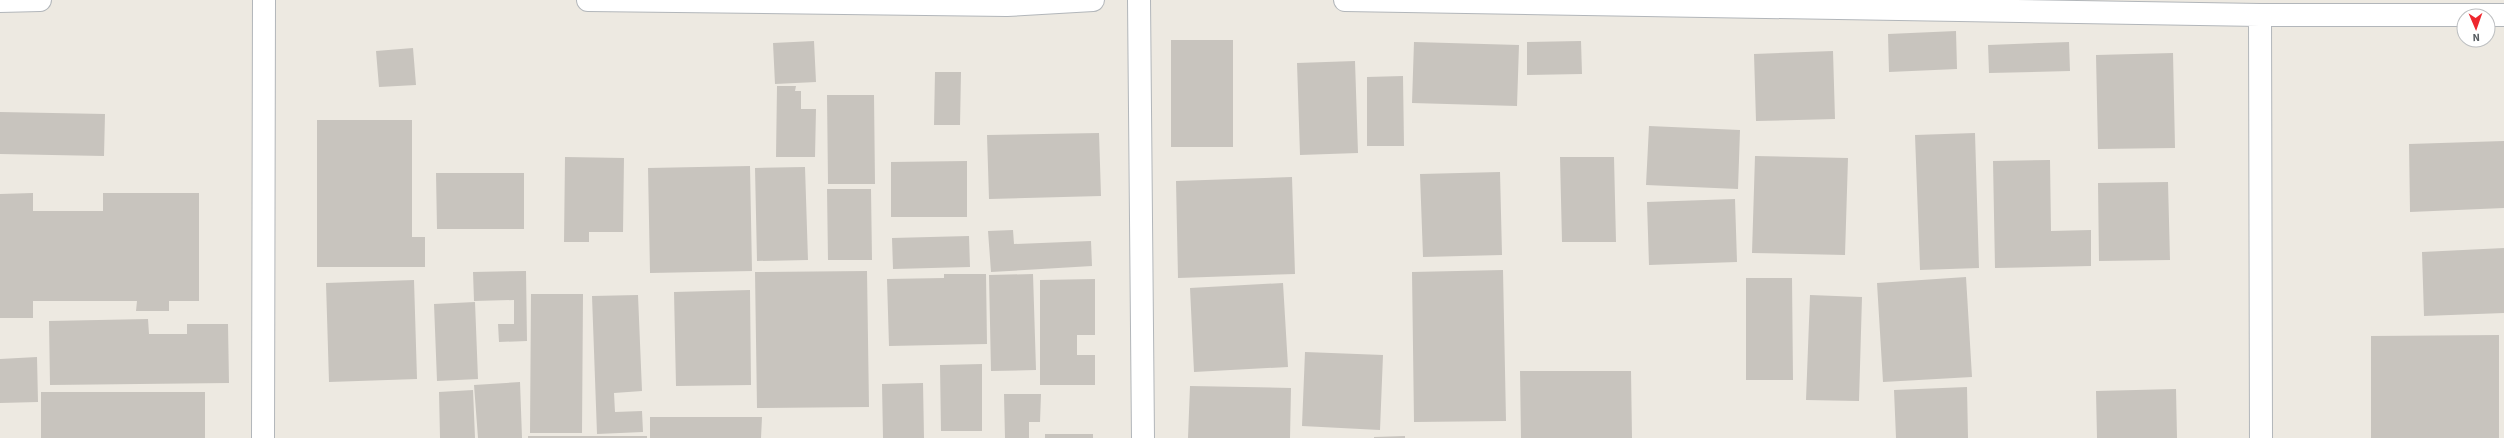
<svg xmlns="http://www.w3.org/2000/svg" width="2504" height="438" viewBox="0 0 2504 438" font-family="'Source Sans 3',sans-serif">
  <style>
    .building { fill: #c8c4be }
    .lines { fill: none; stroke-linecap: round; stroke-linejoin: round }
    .minor-casing { stroke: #b2b6ba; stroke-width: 24 }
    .tertiary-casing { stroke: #b2b6ba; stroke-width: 24 }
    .minor { stroke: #fff; stroke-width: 22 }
    .tertiary { stroke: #fff; stroke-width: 22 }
  </style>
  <rect width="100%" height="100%" fill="#ede9e1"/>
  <path class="building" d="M1956,31L1957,69L1889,72L1888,34Z
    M1171,40H1233V147H1171Z
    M814,41L816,82L775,84L773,43Z
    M1581,41L1582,74L1527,75V42Z
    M1414,42L1519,45L1517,106L1412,103Z
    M2069,42L2070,71L1989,73L1988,45Z
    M413,48L416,85L379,87L376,51Z
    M1833,51L1835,119L1756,121L1754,54Z
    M2173,53L2175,148L2098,149L2096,55Z
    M1355,61L1358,153L1300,155L1297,63Z
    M935,72H961L960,125H934Z
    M1403,76L1404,146H1367V77Z
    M777,86H796L795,91H801V109H816L815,157H776Z
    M827,95H874L875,184H828Z
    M0,112L105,114L104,156L0,154Z
    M317,120H412V237H425V267H317Z
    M1649,126L1740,130L1738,189L1646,185Z
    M1099,133L1101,196L989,199L987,135Z
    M1975,133L1979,268L1920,270L1915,135Z
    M2504,141V208L2410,212L2409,144Z
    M1755,156L1848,158L1845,255L1752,253Z
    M565,157L624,158L623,232H589V242H564Z
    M1560,157H1614L1616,242H1562Z
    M2050,160L2051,231L2091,230V266L1995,268L1993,161Z
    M967,161V217H891V162Z
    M750,166L752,271L650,273L648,168Z
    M805,167L808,260L757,261L755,168Z
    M1500,172L1502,255L1423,257L1420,174Z
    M436,173H524V229H437Z
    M1292,177L1295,274L1178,278L1176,181Z
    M2168,182L2170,260L2099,261L2098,183Z
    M827,189H871L872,260H828Z
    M33,193V211H103V193H199V301H169V311H136L137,301H33V318H0V194Z
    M1735,199L1737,262L1649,265L1647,202Z
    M1013,230L1014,244L1091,241L1092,266L991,272L988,231Z
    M969,236L970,267L893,269L892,238Z
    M2504,248V313L2424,316L2422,252Z
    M1503,270L1506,421L1414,422L1412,272Z
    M526,271L527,341L499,342L498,324H514V300L474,301L473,272Z
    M867,271L869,407L757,408L755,272Z
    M944,274H986L987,344L889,346L887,279L944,278Z
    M1033,274L1036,370L991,371L989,275Z
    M1966,277L1972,377L1883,382L1877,283Z
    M1746,278H1792L1793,380H1746Z
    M1095,279V335H1077V355H1095V385H1040V280Z
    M414,280L417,379L329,382L326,283Z
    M1283,283L1288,367L1194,372L1190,288Z
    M750,290L751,385L676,386L674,292Z
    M531,294H583L582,433H530Z
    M638,295L642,391L614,393L615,412L642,411L643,432L597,434L592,296Z
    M1810,295L1862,297L1859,401L1806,400Z
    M475,302L478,379L437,381L434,304Z
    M148,319L149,334H187V324H228L229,383L50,385L49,321Z
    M2499,335V438H2371V336Z
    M1305,352L1383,355L1380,430L1302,426Z
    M37,357L38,402L0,403V359Z
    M982,364V431H941L940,365Z
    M1520,371H1631L1632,438H1521Z
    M520,382L522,438H478L474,385Z
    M923,383L924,438H883L882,384Z
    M1190,386L1291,388L1290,438H1188Z
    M1967,387L1968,438H1896L1894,390Z
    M2176,389L2177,438H2097L2096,391Z
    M473,390L475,438H440L439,392Z
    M41,392H205V438H41Z
    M1004,394H1041L1040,422H1029V438H1005Z
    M650,417H762L761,438H650Z
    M1045,434H1093V438H1045Z
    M528,436H647V438H528Z
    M1405,436V438H1374V437Z"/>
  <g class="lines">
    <defs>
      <path id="minor" d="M588,0L1007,5L1093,0
        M1139,0L1143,438
        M1345,0L2260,15H2504
        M0,1L40,0
        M2260,15L2261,438"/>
      <path id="tertiary" d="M263,438L264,0"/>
    </defs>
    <use href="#minor" class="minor-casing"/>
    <use href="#tertiary" class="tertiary-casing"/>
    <use href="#minor" class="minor"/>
    <use href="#tertiary" class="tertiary"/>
  </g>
  <g transform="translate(2476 28) rotate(178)"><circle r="19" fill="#ffffff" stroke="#bdbfc1"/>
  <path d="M0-3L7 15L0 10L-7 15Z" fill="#ee272e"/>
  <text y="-6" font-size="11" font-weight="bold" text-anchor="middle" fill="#5a5f63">N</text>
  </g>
</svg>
